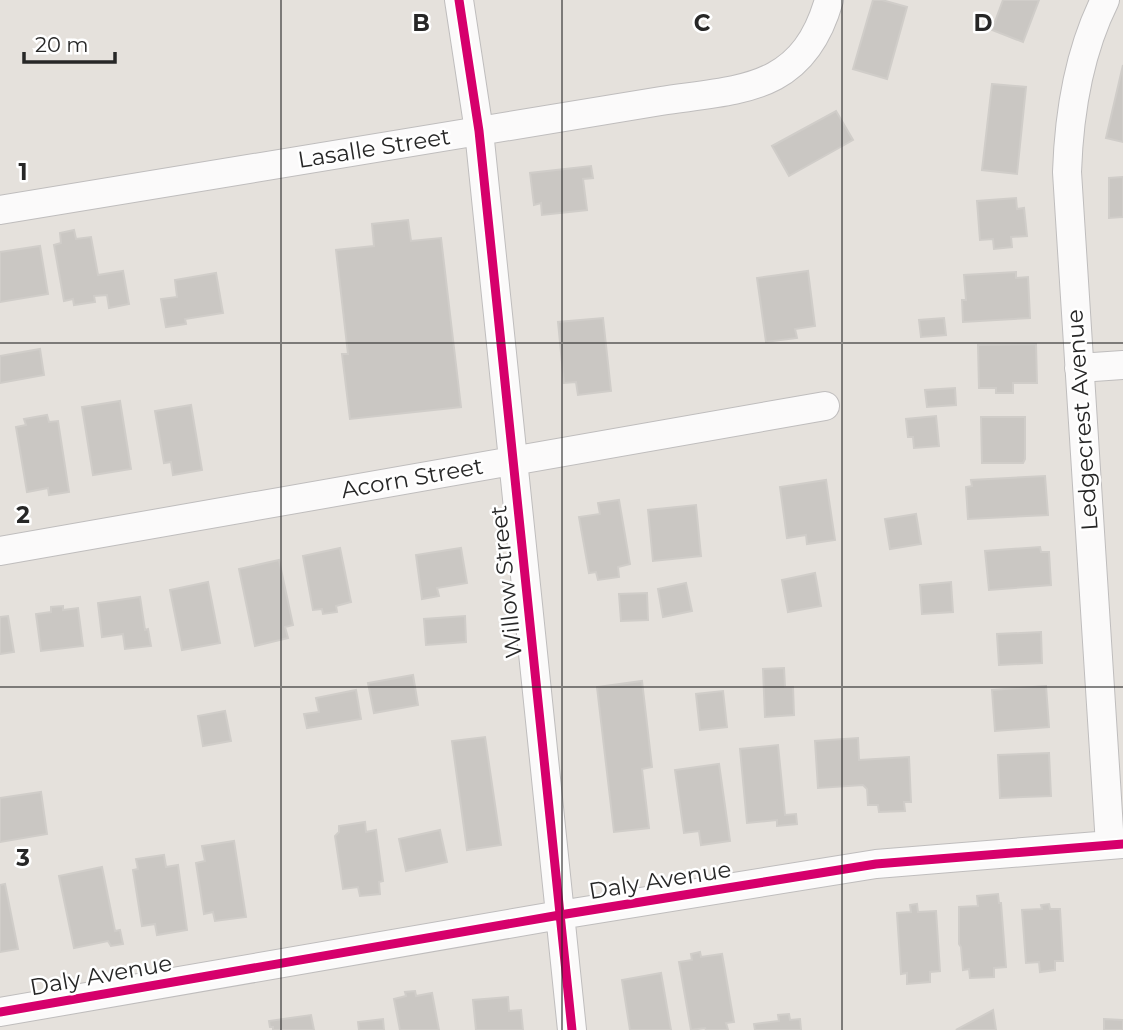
<svg xmlns="http://www.w3.org/2000/svg" width="1123" height="1030" viewBox="0 0 1123 1030" font-family="Montserrat,sans-serif">
  <style>
    .building { fill: #cac7c3; stroke: #d0cdc9; stroke-width: 2 }
    .lines { fill: none; stroke-linecap: round; stroke-linejoin: round }
    .minor-casing { stroke: #bfbdbd; stroke-width: 30 }
    .minor { stroke: #fbfafa; stroke-width: 28 }
    .cycleway-casing { stroke: #fff; stroke-width: 13 }
    .cycleway { stroke: #d6006c; stroke-width: 9 }
    .grid { fill: none; stroke: #272727; stroke-width: 2; stroke-opacity: 0.55 }
    .labels { text-anchor: middle; dominant-baseline: central; stroke-width: 5; stroke-linejoin: round; paint-order: stroke }
    .street-label { font-size: 23px; fill: #272727; stroke: #fff }
    .grid-label { font-size: 23px; text-anchor: middle; font-weight: bold; fill: #272727; stroke: #fff; stroke-width: 5; stroke-linejoin: round; paint-order: stroke }
  </style>
  <rect width="100%" height="100%" fill="#e5e1dc"/>
  <path class="building" d="M873,0H882L907,7L887,79L853,69Z
    M1003,0H1039L1023,42L992,30Z
    M1123,65V142L1106,138Z
    M992,84L1026,87L1017,174L982,170Z
    M836,111L853,140L789,176L772,146Z
    M591,166L593,178L583,179L587,210L542,215L541,203L534,205L530,173Z
    M1123,177V217L1109,218V178Z
    M1016,198L1017,209L1024,208L1027,236L1011,237L1012,247L994,249L993,239L980,240L977,201Z
    M408,220L411,241L441,238L461,407L350,419L342,354H348L336,250L374,246L372,224Z
    M74,230L76,239L91,237L98,275L123,271L129,304L109,308L107,295L94,296L95,302L74,305L73,299L64,301L54,245L61,243L60,233Z
    M40,246L48,294L0,302V252Z
    M808,271L815,326L795,329L797,338L766,342L757,278Z
    M1016,272V278L1028,277L1030,318L963,322L962,300H966L964,275Z
    M216,273L223,313L185,319L186,324L166,327L161,299L177,297L175,280Z
    M603,318L611,391L578,395L576,382L564,383L558,322Z
    M944,318L946,335L921,337L919,320Z
    M1036,344L1037,383H1013V393H996V388H979L978,345Z
    M40,349L44,375L0,383V356Z
    M955,388L956,405L927,407L925,390Z
    M120,401L131,469L93,475L82,407Z
    M191,405L202,470L173,475L171,462L164,463L155,411Z
    M47,415L49,422L58,421L69,492L49,495L48,488L27,492L16,427L26,425L24,419Z
    M936,416L939,446L914,448L913,437H908L906,419Z
    M981,417H1025V459L1023,463H982Z
    M1045,476L1048,515L968,519L966,487L972,486L971,480Z
    M826,480L835,540L807,544L806,535L787,538L780,487Z
    M619,500L630,564L618,567L619,577L598,580L596,572L589,573L579,517L600,514L598,503Z
    M696,505L701,556L653,561L648,510Z
    M916,514L921,544L890,549L885,519Z
    M1040,547L1041,552H1049L1051,585L989,590L985,551Z
    M340,548L351,602L336,606L337,612L323,614L322,609L313,610L303,556Z
    M461,548L467,583L437,588L439,596L422,599L416,555Z
    M279,560L293,625L285,627L288,638L255,646L239,569Z
    M815,573L821,606L788,612L782,580Z
    M208,582L220,643L182,650L170,590Z
    M951,582L953,612L922,614L920,585Z
    M686,583L692,611L663,617L658,589Z
    M647,593L648,620L621,621L619,594Z
    M140,597L145,630L148,629L151,646L125,649L123,634L102,637L98,603Z
    M63,606V610L78,608L83,646L41,651L36,614L51,612V607Z
    M8,616L14,652L0,654V617Z
    M465,616L466,642L426,645L424,619Z
    M1041,632L1042,663L999,665L997,634Z
    M784,668L785,687H793L794,715L765,717L763,669Z
    M413,675L418,705L374,713L368,683Z
    M642,681L652,767L642,769L649,828L614,832L597,687Z
    M1046,686L1049,727L995,731L992,690Z
    M356,690L361,719L307,728L304,714L319,712L316,698Z
    M723,691L727,727L700,730L696,694Z
    M225,711L231,741L203,746L198,716Z
    M485,737L501,845L467,850L452,741Z
    M858,738L859,760L909,757L911,802H904L905,811L879,812L878,805H868L867,789L863,785L818,788L815,741Z
    M778,745L785,815L796,814L797,824L777,826V820L747,823L740,749Z
    M1049,753L1051,796L1000,798L998,755Z
    M719,764L730,841L701,845L699,831L684,833L675,770Z
    M41,792L47,834L0,842V798Z
    M365,822L366,832L376,830L383,881L379,882L380,894L360,896L358,887L343,889L335,836L339,832V826Z
    M440,830L447,862L406,871L399,839Z
    M234,841L246,917L215,921L213,912L204,914L196,863L205,861L202,846Z
    M164,855L166,867L178,865L187,930L157,935L155,924L142,926L133,870L138,869L136,859Z
    M102,867L115,931L120,930L123,944L111,946L108,941L74,948L59,876Z
    M5,884L18,949L0,952V885Z
    M998,894L999,903H1001L1006,967L994,968V977L970,978L969,969L963,970L961,947L959,944V907L978,906L977,896Z
    M917,904L918,912L936,911L940,971L930,972V982L907,984V973L901,974L897,913L911,912L910,905Z
    M1049,904L1050,909H1060L1063,961H1055V970L1040,972L1039,962L1026,963L1022,910L1042,909L1041,905Z
    M700,952L701,957L722,954L734,1022L726,1023L728,1030H706L705,1028L691,1030L679,962L692,960L691,954Z
    M661,973L671,1030H630L622,980Z
    M415,991L416,996L432,993L439,1030H400L394,999L406,996L405,992Z
    M508,997L509,1011L521,1010L523,1030H476L473,1000Z
    M993,1010L996,1030H956Z
    M789,1014L790,1020L800,1019L801,1030H755L754,1024L779,1021L778,1015Z
    M311,1015L314,1030H273V1027H270L269,1021Z
    M383,1019L384,1030H359L358,1022Z
    M1104,1019L1123,1020V1030H1104Z"/>
  <g class="lines">
    <defs>
      <path id="minor" d="M459,0L479,131L572,1030
        M1105,0C1079,52 1069,114 1067,172L1110,845
        M0,210L661,101C741,89 803,92 829,0
        M1079,368L1123,365
        M0,551L825,406
        M0,1012L560,915L876,864L1123,844"/>
    </defs>
    <use href="#minor" class="minor-casing"/>
    <use href="#minor" class="minor"/>
    <defs>
      <path id="cycleway" d="M459,0L479,131L572,1030
        M0,1012L560,915L876,864L1123,844"/>
    </defs>
    <use href="#cycleway" class="cycleway-casing"/>
    <use href="#cycleway" class="cycleway"/>
  </g>
  <path class="grid" d="M281,0V1030M562,0V1030M842,0V1030M0,343H1123M0,687H1123"/>
  <g class="labels">
    <g class="street-label">
      <text transform="translate(374 148) rotate(-9)">Lasalle Street</text>
      <text transform="translate(1082 420) rotate(-94)">Ledgecrest Avenue</text>
      <text transform="translate(412 478) rotate(-10)">Acorn Street</text>
      <text transform="translate(506 582) rotate(-96)">Willow Street</text>
      <text transform="translate(660 880) rotate(-9)">Daly Avenue</text>
      <text transform="translate(101 975) rotate(-10)">Daly Avenue</text>
    </g>
  </g>
  <g class="grid-label">
    <text x="421" y="31">B</text>
    <text x="702" y="31">C</text>
    <text x="983" y="31">D</text>
    <text x="23" y="180">1</text>
    <text x="23" y="523">2</text>
    <text x="23" y="866">3</text>
  </g>
  <path d="M24 52v10h91v-10" fill="none" stroke="#272727" stroke-width="3.5"/>
  <text x="35" y="52" font-size="21" fill="#272727" stroke="#ffffff" stroke-width="5" paint-order="stroke">20 m</text>
</svg>
